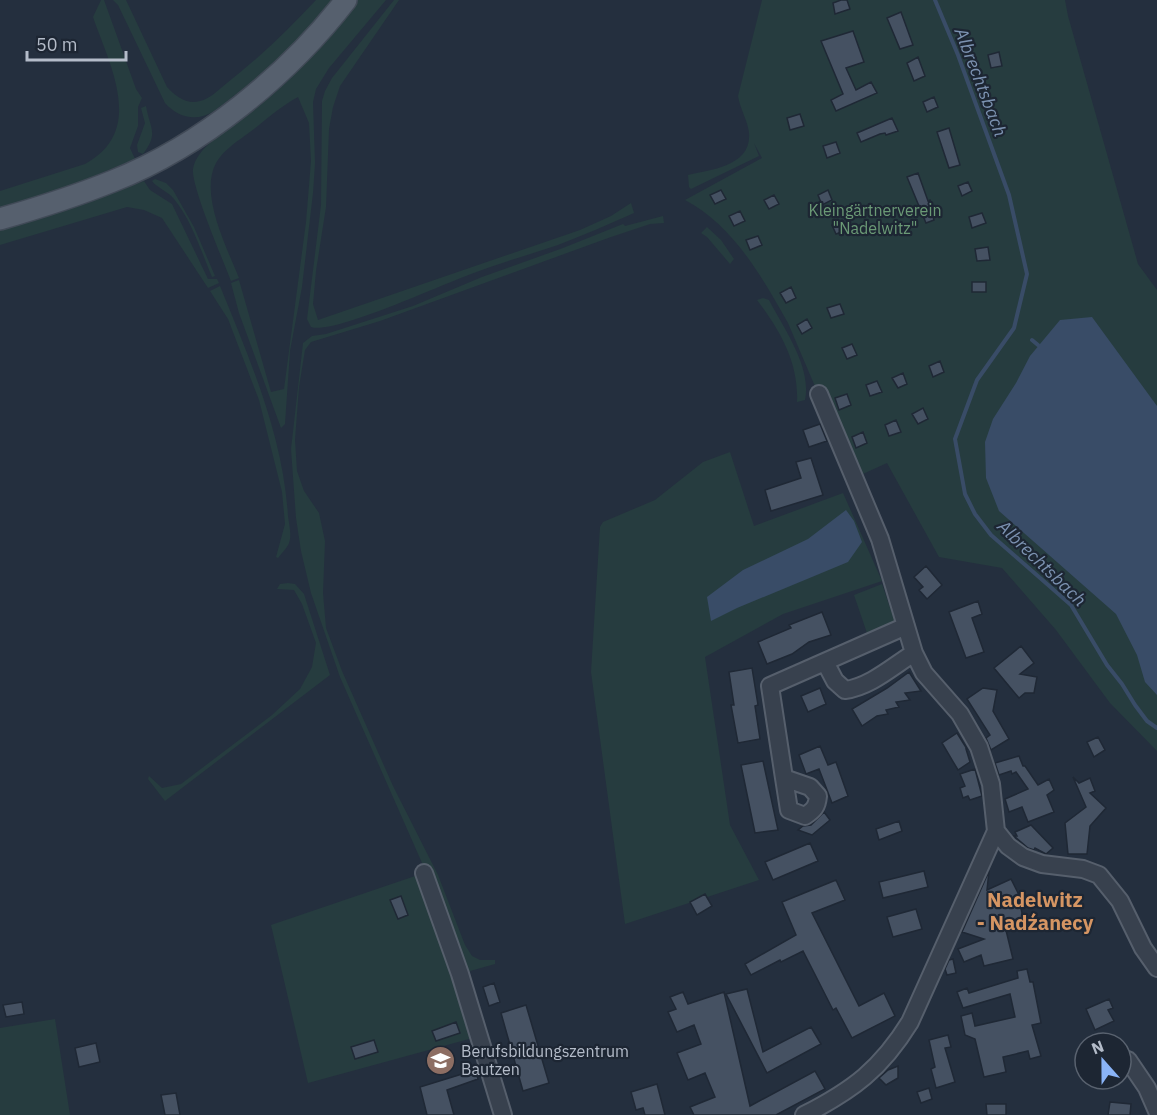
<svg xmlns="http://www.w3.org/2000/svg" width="1157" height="1115" viewBox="0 0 1157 1115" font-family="'IBM Plex Sans',sans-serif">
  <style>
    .green { fill: #263c3f }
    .water { fill: #394c67 }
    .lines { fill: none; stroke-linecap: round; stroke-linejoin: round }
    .stream { stroke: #394c67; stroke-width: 4 }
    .building { fill: #455162; stroke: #1f2835; stroke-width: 1.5 }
    .minor-casing { stroke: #565f6c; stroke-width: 20 }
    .major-casing { stroke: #414a57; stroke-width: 24 }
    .minor { stroke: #38414e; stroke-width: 16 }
    .major { stroke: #56606e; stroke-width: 21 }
    .labels { text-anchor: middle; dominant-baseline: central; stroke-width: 4.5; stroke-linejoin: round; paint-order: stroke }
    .park-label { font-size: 16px; fill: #6b9a76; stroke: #1d2633 }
    .poi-label { font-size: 16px; fill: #b4bcc9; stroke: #1d2633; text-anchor: start }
    .water-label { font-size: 18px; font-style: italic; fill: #7c92b1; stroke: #1d2633 }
    .quarter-label { font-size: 20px; font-weight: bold; fill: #d59563; stroke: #1d2633 }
  </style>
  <rect width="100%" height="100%" fill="#242f3e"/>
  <path class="green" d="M101,0H104L136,89L142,98L138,107V126L130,148L135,159L66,188L0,209V191L85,164C146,131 110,66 93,17Z
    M113,0H126L167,87C175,96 187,105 200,101C210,99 218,90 227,83C259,58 288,30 316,0H335C296,44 262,76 214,111C197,122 178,118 165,103L118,5Z
    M357,0H386L329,68L316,89L313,102L315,163L313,193L302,287L290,351L285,424L281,428L239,313L231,283L239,280L271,392L284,389L306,222L311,161L309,123L298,97C281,106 266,120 250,132C238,141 224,149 216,163C199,194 227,248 239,278L231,281C223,260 191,186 193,169C197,147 224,133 240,121C286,87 324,46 357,0Z
    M394,0H399L340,86L333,107L329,129L326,207L316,271L313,304L318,320L580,230L611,216L631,203L634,213C609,224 584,235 558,245C529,255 499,263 471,274C443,284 333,335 311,327L307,319L321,205L322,101L325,91L332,78Z
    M762,0H1065L1068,16L1138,264L1157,290V751L1110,703L1056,630L1002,568L939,557L887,463L854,478L788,323C762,277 733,225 685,200L762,158L754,143L759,156L691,189L689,187L688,175C711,170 752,166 749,133C748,121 740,109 738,96Z
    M146,106C150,129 159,133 143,154L138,152L137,145L145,123L141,108Z
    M155,179L166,183L173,190L194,227L215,276L212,277C201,251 192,221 174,199C168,191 158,189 152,181Z
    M144,181L150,190L172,204L208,279H217L219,283L208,288L162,218L144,210L127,207L0,245V229L85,204Z
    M663,216L664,223L650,224L611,237L380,321L311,342L305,350L299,387L295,440L297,471L304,491L319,513L325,541L323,593L326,628L342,671L393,786L438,875L465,945L472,956L480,960H495V964L463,973L430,881L340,677L311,593L301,551L296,518L291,449L303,343L312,336L326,334L413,306L482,277L563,248L623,224L625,226Z
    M707,227L721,240L734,259L730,264L707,237L701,233Z
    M220,286C250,360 283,435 288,516C289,524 292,536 289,543C287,548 281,554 278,558L276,557L285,524L282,492L259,400L228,319L210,291Z
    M763,298L769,300C784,329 812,367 805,400L797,402C799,363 780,330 757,300Z
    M730,452L754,526L843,493L882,581L783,614L705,657L730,825L759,880L625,924L591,672L600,527L603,522L655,500L703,462Z
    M288,583L295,584L304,594L330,675L165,801L148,779L149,776L162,788L181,784L272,715L300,689L312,667L316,643L302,604L294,590L277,589L280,584Z
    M882,584L897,628L869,639L854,595Z
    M424,873L480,1036L308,1083L271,925Z
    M55,1019L70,1115H0V1028Z"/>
  <path class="water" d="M1092,317L1157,406V695L1145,682L1137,655L1116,614L999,511L986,478L985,442L993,419L1016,383L1030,356L1060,320Z
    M846,510L854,521L862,542L848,562L737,608L711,621L707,597L743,570L808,539Z"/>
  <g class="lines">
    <path class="stream" d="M935,0L958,55L1009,195L1027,274L1014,328L977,380L955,439L965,494L975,514L991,535L1071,605L1107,665L1122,684L1135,705L1147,721L1157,728
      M1032,340L1038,345"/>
  </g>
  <path class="building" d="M841,0H847L850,9L835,14L833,3Z
    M901,12L913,45L900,49L887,18Z
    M853,31L864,62L846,68L856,90L871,82L877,93L836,111L831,100L843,94L821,41Z
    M999,52L1002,66L991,68L988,55Z
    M918,57L925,76L914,81L907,63Z
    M934,97L938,107L927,112L923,102Z
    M800,114L804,126L790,130L787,118Z
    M892,118L898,131L886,135L885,133L880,134L861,142L857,133Z
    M949,128L960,165L949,168L937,132Z
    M836,142L840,153L827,158L823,146Z
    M918,173L928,201L930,200L934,210L931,211L934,220L926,223L907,177Z
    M968,182L972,191L962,196L958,186Z
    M721,190L726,199L715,204L710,195Z
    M828,190L832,200L822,205L818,195Z
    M774,195L779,204L769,209L764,200Z
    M740,211L745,221L734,226L729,216Z
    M982,213L986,223L972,228L969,217Z
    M842,220L847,230L836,234L832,225Z
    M758,236L762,245L750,250L746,240Z
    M988,247L990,260L977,261L975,249Z
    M972,282H986V292H972Z
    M791,287L796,298L786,303L780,293Z
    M840,304L844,314L831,318L827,308Z
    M807,319L812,328L802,334L797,325Z
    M852,344L857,355L847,359L842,348Z
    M940,361L944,372L933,377L929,366Z
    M903,373L907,384L898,388L892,378Z
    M877,381L882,392L870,396L866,385Z
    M847,394L851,405L839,410L835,398Z
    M923,408L928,419L918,424L912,414Z
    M896,420L901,432L889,436L885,425Z
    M820,424L827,441L809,447L803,430Z
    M863,432L867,443L856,448L852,437Z
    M811,458L823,495L771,511L765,490L801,478L796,462Z
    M926,566L942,585L927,599L919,590L923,587L914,577Z
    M978,601L982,614L972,618L984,652L966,658L949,612Z
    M822,612L831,635L809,642L792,654L767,664L758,642L791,628L789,625Z
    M1021,646L1034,663L1020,674L1037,677L1034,693H1025L1019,698L994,668Z
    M752,668L758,705L755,706L760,739L738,743L731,705H734L729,672Z
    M909,672L921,691L905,693L910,700L896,702L899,707L886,710L888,714L877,716L862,726L852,709L887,688Z
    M820,688L826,704L808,712L801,696Z
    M983,688L997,690L993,711L1009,739L991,750L986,738L990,735L967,699Z
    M957,733L967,749H966L970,762L958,770L942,743Z
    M1098,737L1105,750L1094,757L1087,742Z
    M820,746L828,765L836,762L848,796L832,803L819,769L806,774L799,755Z
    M1019,756L1023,766H1025L1038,785L1049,779L1054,790L1047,795L1054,812L1028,822L1022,807L1009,812L1005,799L1028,789L1016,772L1012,774L1011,771L999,775L995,763Z
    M763,761L778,830L755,833L741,765Z
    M975,769L982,796L970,800L968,796L963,798L960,788L965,786L960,774Z
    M1073,777L1079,783L1090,778L1095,791L1090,793L1106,808L1090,826L1087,854H1068L1065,823L1086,807Z
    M824,812L830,820L812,835L798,830L803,826L811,825Z
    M899,821L902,831L879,840L876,829Z
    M1031,825L1053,848L1046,854L1035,848L1034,850L1028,848L1014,836H1017L1015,832Z
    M810,843L818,861L773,880L765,862Z
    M924,871L928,887L883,898L879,882Z
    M989,871L987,890L1011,879L1018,893L1023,918L1004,922L1013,959L984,966L981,955L964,962L958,949L984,939L962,932Z
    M836,880L845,900L812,913L859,1006L884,993L895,1016L852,1038L836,1008L833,1010L803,951L781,962L780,960L751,975L745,964L796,935L782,902Z
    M705,894L712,906L697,915L690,902Z
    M401,896L408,915L398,919L390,900Z
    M916,909L922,929L893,937L887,917Z
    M953,959L956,973L947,975L945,969L949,960Z
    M1027,969L1030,982H1033L1041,1023L1032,1025L1041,1056L1030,1059L1028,1051L1003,1057L1006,1072L984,1077L975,1039L965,1035L961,1016L972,1013L975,1026L1015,1017L1010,994L963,1008L957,992L967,988L969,993L1018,978L1017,971Z
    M494,983L500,1002L489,1006L483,987Z
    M747,989L763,1052L811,1027L821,1044L767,1073L726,994Z
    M683,992L688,1004L724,992L750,1106L815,1071L825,1089L776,1115H694L690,1107L715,1097L705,1073L688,1080L677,1053L701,1044L694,1025L677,1032L668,1012L676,1009L670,997Z
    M1109,999L1113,1008L1108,1010L1114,1021L1095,1030L1086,1009Z
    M22,1002L24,1014L6,1017L3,1005Z
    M526,1005L549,1083L523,1091L501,1013Z
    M456,1022L460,1033L436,1041L432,1031Z
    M948,1035L951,1047L945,1048L955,1082L936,1088L931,1069L935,1067L929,1040Z
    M374,1040L378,1052L355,1059L351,1047Z
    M96,1043L100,1062L79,1067L75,1048Z
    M898,1066V1078L886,1085L879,1078L888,1070Z
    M475,1070L478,1079L447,1090L454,1115H427L420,1087Z
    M657,1084L665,1115H645L643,1108L636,1110L631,1092Z
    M929,1088L932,1099L921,1103L917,1092Z
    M176,1093L180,1115H165L161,1095Z
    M1110,1102L1131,1104L1130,1115H1108Z
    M986,1104H1006V1115H987Z"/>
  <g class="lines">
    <defs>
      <path id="minor" d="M819,394L880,539L914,653L924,673L960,714L979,747L991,784L996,831L1008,846L1023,857L1042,864L1083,869L1099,875L1120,901L1143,948L1157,968
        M825,662L835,681L845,690C870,687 893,666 914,653
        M784,778L789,810L805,816C814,810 817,807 818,796L810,787L784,778L770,686L906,626
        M424,873L460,974L503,1115
        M1128,1060L1147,1088L1157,1111
        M804,1115C853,1090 881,1069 910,1022L996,831"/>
      <path id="major" d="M0,219C38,208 76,196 113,181C202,146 288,75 346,0"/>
    </defs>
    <use href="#minor" class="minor-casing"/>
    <use href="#major" class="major-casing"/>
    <use href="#minor" class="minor"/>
    <use href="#major" class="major"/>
  </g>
  <defs>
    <symbol id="school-disc" viewBox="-11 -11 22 22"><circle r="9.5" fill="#8d6e63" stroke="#1d2633"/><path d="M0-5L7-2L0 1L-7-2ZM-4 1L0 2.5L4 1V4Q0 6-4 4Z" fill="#fff"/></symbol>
  </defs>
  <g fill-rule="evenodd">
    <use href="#school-disc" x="424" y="1044" width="33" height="33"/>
  </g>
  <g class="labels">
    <g class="park-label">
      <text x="875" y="210">Kleingärtnerverein<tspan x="875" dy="18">"Nadelwitz"</tspan></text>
    </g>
    <g class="poi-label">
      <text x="461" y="1051">Berufsbildungszentrum<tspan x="461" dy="18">Bautzen</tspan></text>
    </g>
    <g class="water-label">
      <text transform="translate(981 82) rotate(69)">Albrechtsbach</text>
      <text transform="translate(1042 563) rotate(44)">Albrechtsbach</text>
    </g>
    <g class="quarter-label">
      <text x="1035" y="899">Nadelwitz<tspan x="1035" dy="23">- Nadźanecy</tspan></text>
    </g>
  </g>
  <g transform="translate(1103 1061) rotate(339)"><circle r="28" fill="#1d2633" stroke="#59626f" stroke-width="1.5"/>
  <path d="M0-4.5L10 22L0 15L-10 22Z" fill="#8ab4f8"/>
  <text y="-9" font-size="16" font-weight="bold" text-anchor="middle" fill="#b4bcc9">N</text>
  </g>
  <path d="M27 51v9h99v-9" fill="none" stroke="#b4bcc9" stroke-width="3"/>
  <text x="36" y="51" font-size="18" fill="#b4bcc9" stroke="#1d2633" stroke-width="4.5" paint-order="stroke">50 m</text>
</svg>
